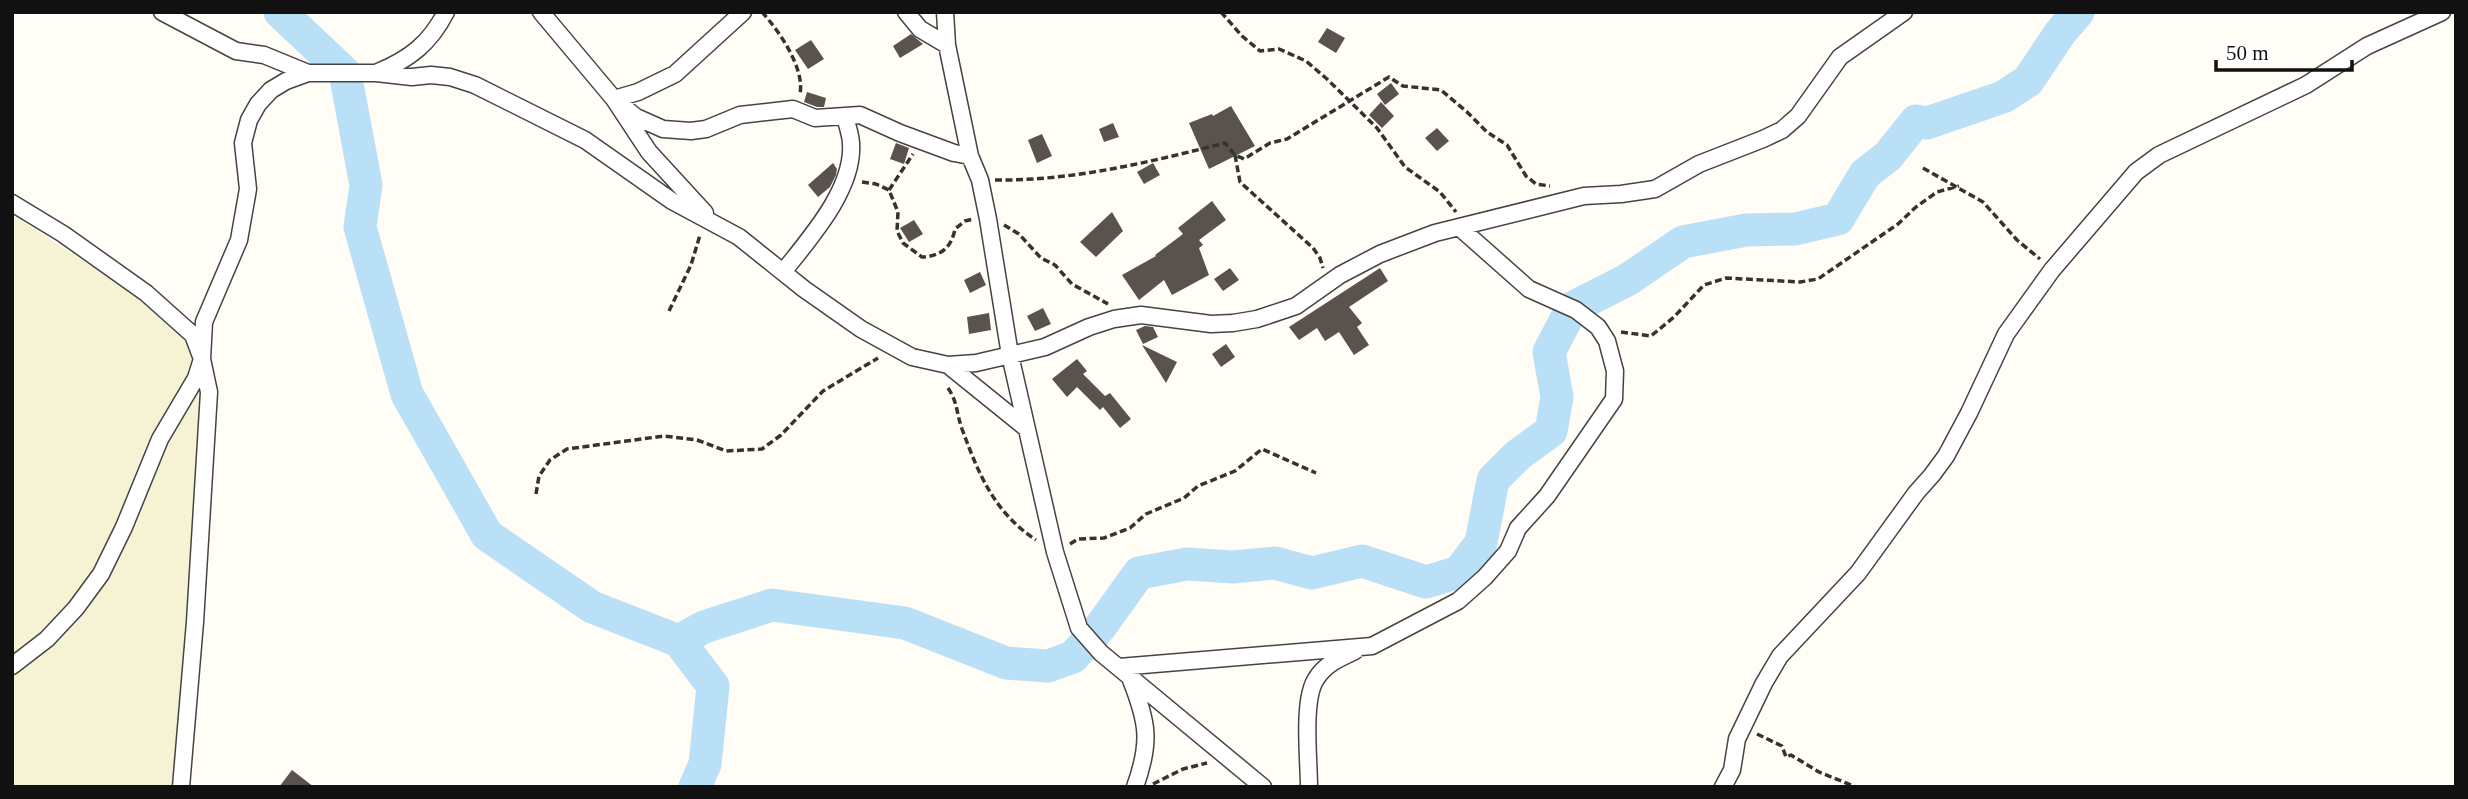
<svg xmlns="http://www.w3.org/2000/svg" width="2468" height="799" viewBox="0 0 2468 799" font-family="Georgia,serif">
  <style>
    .farmland { fill: #f6f3d4 }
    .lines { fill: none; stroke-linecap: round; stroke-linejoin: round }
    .river { stroke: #b9e0f7; stroke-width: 33 }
    .building { fill: #5a524d }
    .street-casing { stroke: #444; stroke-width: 19 }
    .path { stroke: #333; stroke-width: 3.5; stroke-dasharray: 7 3.5; stroke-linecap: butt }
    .street { stroke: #fff; stroke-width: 16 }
  </style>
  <rect width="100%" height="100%" fill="#fffdf5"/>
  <path class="farmland" d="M12,215L204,338L181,787H12Z"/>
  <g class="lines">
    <path class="river" d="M280,12L345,73L366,185L360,227L407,394L487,535L592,607L679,641L713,686L705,764L695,787
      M679,641L704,627L772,605L905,623L1006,663L1048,666L1073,657L1101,626L1139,573L1187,564L1233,567L1275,563L1312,573L1362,561L1426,582L1459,572L1481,543L1493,480L1518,455L1551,431L1557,397L1549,352L1572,308L1627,280L1683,242L1746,230L1795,229L1838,219L1865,174L1888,156L1916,121L1927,123L2003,97L2028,81L2060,33L2078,12"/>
  </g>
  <path class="building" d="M1327,28L1345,38L1336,53L1318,42Z
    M911,34L923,44L900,58L893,46Z
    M811,40L824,59L808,69L795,50Z
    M1391,83L1399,94L1385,105L1377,94Z
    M807,92L826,98L824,107H817L804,102Z
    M1381,102L1394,116L1382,128L1369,115Z
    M1231,106L1255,146L1209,169L1189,123L1212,114L1213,116Z
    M1113,123L1119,137L1104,142L1099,129Z
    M1437,128L1449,141L1437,151L1425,138Z
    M1042,134L1052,156L1037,163L1028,140Z
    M896,143L909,148L904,164L890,159Z
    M833,163L837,169L836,175L830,187L818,197L808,185Z
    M1153,163L1160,175L1144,184L1137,172Z
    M1212,201L1226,220L1199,240L1203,245L1199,248L1209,275L1172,295L1164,280L1139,300L1122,275L1156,256L1155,255L1183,234L1178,228Z
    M1112,212L1123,231L1096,257L1080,242Z
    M914,220L923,234L909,242L900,228Z
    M1230,268L1239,280L1223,291L1214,279Z
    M1380,268L1388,281L1349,307L1362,323L1357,327L1369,345L1354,355L1339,332L1325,341L1317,328L1299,340L1289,327Z
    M980,272L986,285L970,293L964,280Z
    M1043,308L1051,324L1035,331L1027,316Z
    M989,313L991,330L969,334L967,317Z
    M1145,326L1153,327L1158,337L1143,344L1136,330Z
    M1226,344L1235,357L1221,367L1212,354Z
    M1142,345L1177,362L1166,383Z
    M1077,359L1087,371L1083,374L1105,396L1110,393L1131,419L1120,428L1103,407L1100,410L1077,387L1067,397L1052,379Z
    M292,770L314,787H279Z"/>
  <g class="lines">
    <defs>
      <path id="street" d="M162,12L236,51L264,55L308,73
        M541,12L614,99L649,152L705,213
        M906,12L920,29L947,45
        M945,12L947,45L970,156L980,180L988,219L1010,355L1055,552L1079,628L1101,653L1263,787
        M378,72C410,59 430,43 446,12
        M614,99L636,117L663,129L691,131L706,129L740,115L793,109L815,118L860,115L900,133L954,153L970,156
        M614,99L638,92L675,74L743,12
        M12,203L63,234L146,293L193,335L202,359L209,392L195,622L181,787
        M783,272C810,238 854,189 851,144C851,135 847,125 845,117
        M948,365L1026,428
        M12,666L47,639L76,608L101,574L124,527L160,439L196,378L202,359L204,322L239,240L248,189L243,143L249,120L258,104L271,90L286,81L308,73H376L412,77L431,75L450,77L475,85L585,140L672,201L739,237L804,289L861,329L912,357L948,365L976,363L1045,347L1089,327L1114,319L1141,315L1211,324L1233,323L1257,319L1296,306L1340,275L1380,254L1435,233L1584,196L1621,194L1655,189L1699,164L1763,139L1782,130L1798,116L1840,57L1904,12
        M1119,667L1372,646L1458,601L1485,577L1508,551L1518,528L1547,496L1614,399L1615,371L1607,341L1598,327L1576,310L1529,289L1459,227
        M1131,680C1148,723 1151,742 1135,787
        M1309,787C1309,760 1302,700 1316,679C1325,664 1340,658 1355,651
        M1723,787L1732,770L1737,739L1764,683L1780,656L1858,573L1916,493L1932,475L1946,456L1969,413L2006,334L2052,270L2136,172L2159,155L2306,85L2367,46L2442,12"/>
    </defs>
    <use href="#street" class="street-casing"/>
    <path class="path" d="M762,12C779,31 805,68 800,94
      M1221,12L1242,36L1260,51L1279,49L1306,61L1327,79L1377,128L1405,167L1440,192L1456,212
      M1235,155L1240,182L1313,248L1320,258L1323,268
      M1923,168L1983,202L2017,240L2040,259
      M995,180C1073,181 1150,162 1225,143L1235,155L1244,159L1270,143L1287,139L1389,77L1403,86L1441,90L1467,112L1487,132L1507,145L1526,176L1536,184L1550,186
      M862,182L876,184L889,190L898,212L897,231L903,243L922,257C940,256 951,249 955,229L965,221L973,219
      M889,190L913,154
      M1004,225L1019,234L1041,258L1055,265L1072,284L1108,304
      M669,311L691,265L700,235
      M1621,332L1651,336L1674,317L1704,285L1726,278L1800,282L1818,279L1898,224L1916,207L1937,192L1959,186
      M948,388C958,403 956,412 962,429C979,475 994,512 1036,540
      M536,494L539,476L550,460L567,449L664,436L697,440L726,451L762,449L781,435L823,391L878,358
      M1070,544L1078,539L1104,538L1130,528L1146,514L1184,498L1198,486L1235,471L1262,449L1316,473
      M1757,734L1782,746L1786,757L1791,755L1819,772L1856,787
      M1153,784L1183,769L1207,763"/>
    <use href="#street" class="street"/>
  </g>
  <rect width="2468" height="799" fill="none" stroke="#111111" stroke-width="28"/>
  <path d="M2216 60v10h136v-10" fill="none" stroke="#111111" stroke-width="3.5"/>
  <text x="2226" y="60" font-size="21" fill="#111111" stroke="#ffffff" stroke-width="5" paint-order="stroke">50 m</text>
</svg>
